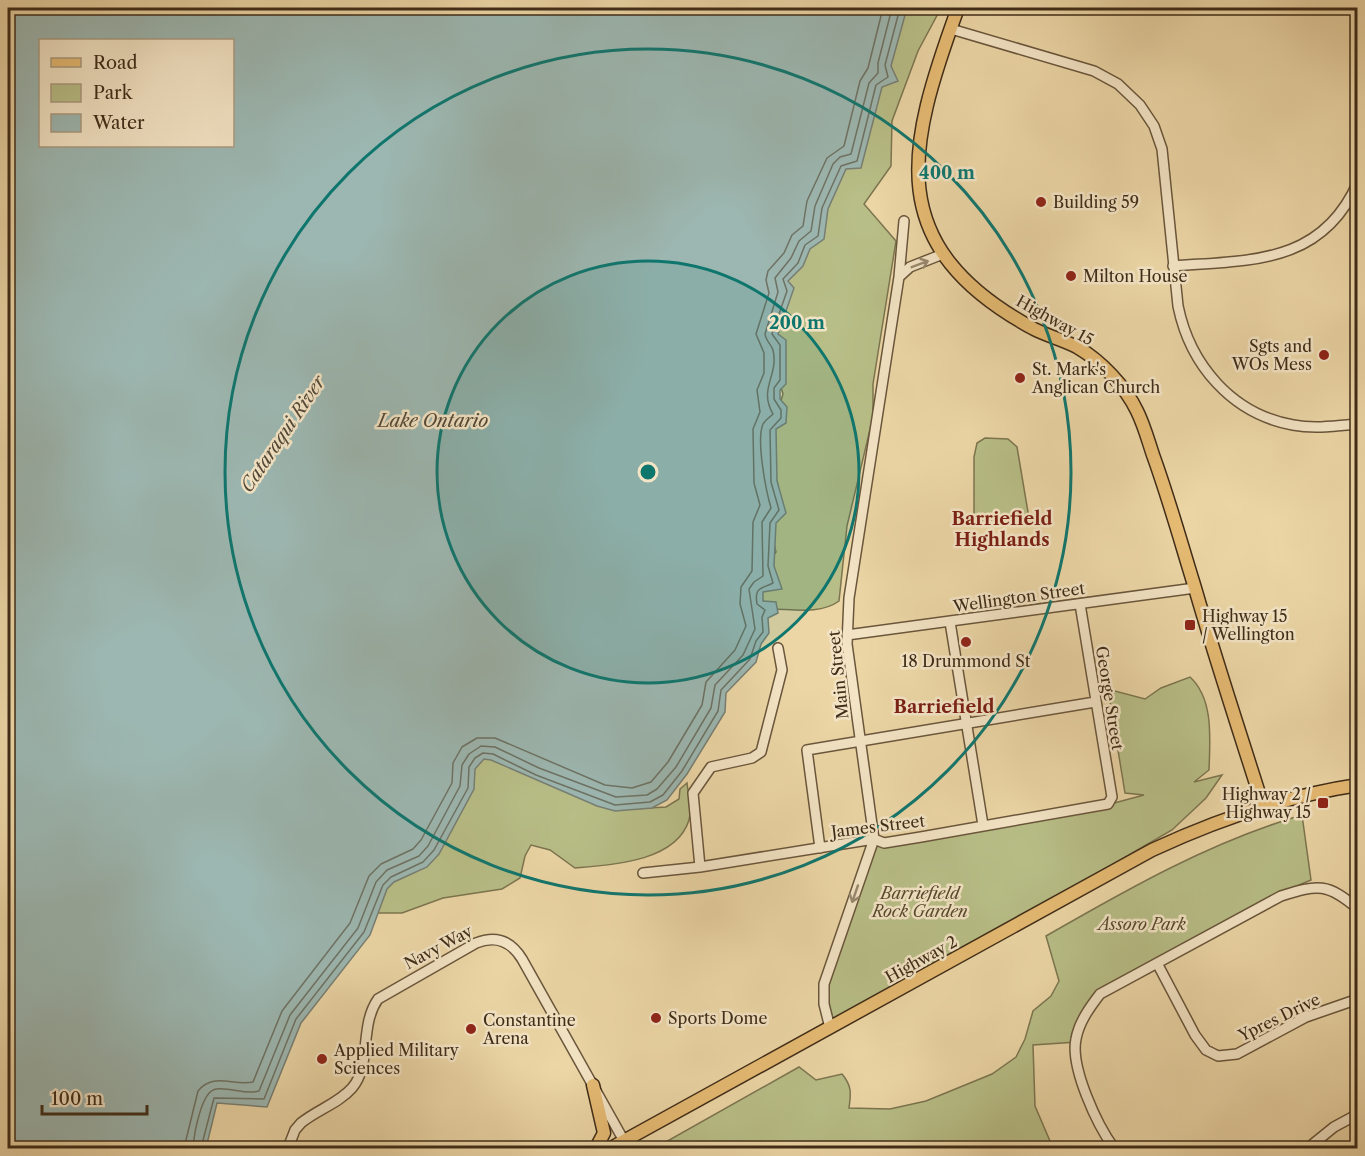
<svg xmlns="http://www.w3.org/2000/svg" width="1365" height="1156" viewBox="0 0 1365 1156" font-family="'Libre Caslon Text',serif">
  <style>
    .green { fill: #b8be87; stroke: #7c7550; stroke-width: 1.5 }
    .water { fill: #9cb7b1; stroke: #777f74; stroke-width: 1.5; fill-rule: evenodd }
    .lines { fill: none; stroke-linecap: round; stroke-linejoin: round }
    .shore { stroke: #6e7264; stroke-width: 1.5 }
    .minor-casing { stroke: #6a563c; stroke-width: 12 }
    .major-casing { stroke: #3f2c18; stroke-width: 15 }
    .minor { stroke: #f3e4c5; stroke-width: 9 }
    .major { stroke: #e6bb73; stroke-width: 12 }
    .oneway { stroke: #99886e }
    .ring { fill: none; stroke: #0f766e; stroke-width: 3 }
    .poi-dot { fill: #8f2418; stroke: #f3e4c5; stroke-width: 2 }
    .labels { text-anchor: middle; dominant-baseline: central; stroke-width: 5; stroke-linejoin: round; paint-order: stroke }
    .poi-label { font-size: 16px; fill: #3f2c18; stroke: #f3e4c5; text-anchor: start }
    .street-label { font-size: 16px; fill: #3f2c18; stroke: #f3e4c5 }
    .park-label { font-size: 16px; font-style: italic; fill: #57492e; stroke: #f3e4c5 }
    .water-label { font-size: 18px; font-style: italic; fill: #524837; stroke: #f3e4c5 }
    .neighbourhood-label { font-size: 18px; font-weight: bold; fill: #7a1f14; stroke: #f3e4c5 }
    .centre { fill: #0f766e; stroke: #f3e4c5; stroke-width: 3 }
    .ring-label { font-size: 18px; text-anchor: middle; font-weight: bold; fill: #0f766e; stroke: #f3e4c5; stroke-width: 5; stroke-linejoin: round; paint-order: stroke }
  </style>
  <rect width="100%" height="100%" fill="#ecd6a6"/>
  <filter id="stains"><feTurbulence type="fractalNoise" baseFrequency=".00333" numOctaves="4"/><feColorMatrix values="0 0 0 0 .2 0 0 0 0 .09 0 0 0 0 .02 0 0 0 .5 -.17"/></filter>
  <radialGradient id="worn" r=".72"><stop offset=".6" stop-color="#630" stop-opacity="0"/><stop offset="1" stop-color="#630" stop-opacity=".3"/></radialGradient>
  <path class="green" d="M899,8H941L918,51L892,121L891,166L864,204L896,241L873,384V417L847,526L839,601C820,615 792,609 770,609L751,585L776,552L767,513L778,485L767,446L783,394L777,375L768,320Z
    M985,438L1008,439L1017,447L1029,518L974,521V457L977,443Z
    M1190,677C1214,699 1210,739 1209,770L1194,782L1222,775L1206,798L1172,830L830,1028L823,995L874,839L884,843L1103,806L1144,795L1125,793L1109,695L1115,691L1145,699L1161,688Z
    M486,750L631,809L666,807L679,799L680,789L687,783C688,793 692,810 689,820C676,862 611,865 575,868L550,850L531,845L525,856L520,878L502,889L443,898L402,913H370L468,762Z
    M1302,815L1311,880L1280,893L1104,986L1090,1005L1077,1042L1033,1045L1035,1106L1053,1148H742L739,1146L708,1142L691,1148H655L799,1067L816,1080L842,1074C852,1086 851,1093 849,1108L890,1109L926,1101L992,1074L1016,1057L1025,1039L1033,1011L1051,996L1059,981L1046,936C1128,889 1210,842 1302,815Z"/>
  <path class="water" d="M8,8H907L891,66L898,81L882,87L861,168L846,169L828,209L824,239L810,249L803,266L788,281L794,288L778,334L786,340V384L780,390V399L787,407L786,423L776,429L777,481L786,513L776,523L774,566L782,589L763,592V601L776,602L778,613L768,618L769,633L761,644L756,662L726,693L725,712L687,774L667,800L652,808L615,811L597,806L491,760L484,759L475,769L474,789L439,854L427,867L394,882L387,889L370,935L301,1023L267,1107L217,1103L206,1148H8ZM40,40H232V146H40Z"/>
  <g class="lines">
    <path class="shore" d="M184,1148L198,1091C213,1072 233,1086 253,1082L282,1011L350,923L369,876L381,864L413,849L421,840L452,783L453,763L462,747L477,738H495L605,785L632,788L651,782L668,762L702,705L706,682L735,650L746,626L740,604L741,587L752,571L753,522L760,505L754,483L753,429L760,412L757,390L764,373V353L756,334L769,293L766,280L768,271L784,253L792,235L803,226L807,201L827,158L844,146L860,81L868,68L883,8
      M193,1148C194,1135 201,1091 216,1089C230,1087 246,1095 259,1091L290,1015L358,928L376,882L387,870L419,856L428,846L460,786L462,765L469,754L481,746L495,747L539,768L616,797L647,795L657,789L676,767L711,708L715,685L743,655L755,629L749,589L754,582L763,576L762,522L771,508C766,491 756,440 763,424C766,419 770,417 773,414C758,388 779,376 773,350C771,344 766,341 765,334L778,292L775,278L791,258L799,241L811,231L815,206L833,164L840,157L851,154L869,83L878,73V63L892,8
      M201,1148L214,1098L264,1099L296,1019L364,932L383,885L391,877L423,862L434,850L468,788L469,767L475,758L483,753L493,754L536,775L615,805L650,802L663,795L682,771L718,711L721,690L750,659L756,641L763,632L762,617L765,610L757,604C754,586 762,589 773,583L768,566L770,523L779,510L771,482L770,430L781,418V410L774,399V388L780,380V345L772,334L787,291L783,279L798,263L805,245L818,236L822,208L841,166L857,161L876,85L888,77L885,65L900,8"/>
    <defs>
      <path id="minor" d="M951,29L1094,71L1118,84L1140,105L1154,126L1162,149L1178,306C1190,365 1232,414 1293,425C1314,429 1336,426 1358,424
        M1173,266C1250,260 1322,265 1358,182
        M899,277L910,267L943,254
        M950,622L983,825
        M847,635L1195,588
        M820,848L807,750L1095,702
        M700,867L693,793L711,767L752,758L761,752L782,670L778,648
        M643,873L700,867L874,839L884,843L921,837L1108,804L1112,797L1080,604
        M1157,963L1195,1035L1206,1050L1218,1056L1237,1054L1306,1017L1358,999
        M830,1028L824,1004V984L874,839L847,644L849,598L899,277L904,221
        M288,1148L295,1130L301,1123C317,1110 339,1103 352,1088C372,1065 359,1026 378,999L476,943C496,935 511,941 522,959L628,1148
        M1114,1148C1097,1125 1070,1067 1076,1039C1079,1022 1090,1007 1100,994L1281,896C1318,884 1328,883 1358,909
        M1308,1148L1334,1127L1358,1114"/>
      <path id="major" d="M958,8C907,148 881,246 1034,329C1048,336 1063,340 1077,347C1101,361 1125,386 1137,411C1144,425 1148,440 1153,455C1169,499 1181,543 1195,588C1216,661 1240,733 1263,806
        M593,1085L604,1133L596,1148
        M611,1148L1152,850C1219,819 1285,796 1358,785"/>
    </defs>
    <use href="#minor" class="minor-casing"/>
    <use href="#major" class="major-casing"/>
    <use href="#minor" class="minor"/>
    <use href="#major" class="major"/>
  </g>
  <defs><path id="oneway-shaft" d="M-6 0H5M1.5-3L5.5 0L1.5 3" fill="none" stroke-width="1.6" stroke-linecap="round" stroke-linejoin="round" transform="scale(1.5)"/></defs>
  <g class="oneway">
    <use href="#oneway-shaft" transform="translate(920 264) rotate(-21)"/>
    <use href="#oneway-shaft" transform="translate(855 894) rotate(109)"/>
  </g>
  <circle cx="648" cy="472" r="211" fill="#0f766e" fill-opacity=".12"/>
  <g class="ring">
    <circle cx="648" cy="472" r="211"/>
    <circle cx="648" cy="472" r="423"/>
  </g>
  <g class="poi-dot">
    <circle cx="1041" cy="202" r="6"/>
    <circle cx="1071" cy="276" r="6"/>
    <circle cx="1324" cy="355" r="6"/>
    <circle cx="1020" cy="378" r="6"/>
    <rect x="1184" y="619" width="12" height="12" rx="3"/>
    <circle cx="966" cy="642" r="6"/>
    <rect x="1317" y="797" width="12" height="12" rx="3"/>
    <circle cx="656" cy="1018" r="6"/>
    <circle cx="471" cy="1029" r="6"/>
    <circle cx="322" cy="1059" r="6"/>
  </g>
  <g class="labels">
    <g class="poi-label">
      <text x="1053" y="202">Building 59</text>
      <text x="1083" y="276">Milton House</text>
      <text x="1312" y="346" text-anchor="end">Sgts and<tspan x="1312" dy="18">WOs Mess</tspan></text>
      <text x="1032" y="369">St. Mark's<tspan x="1032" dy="18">Anglican Church</tspan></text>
      <text x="1202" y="616">Highway 15<tspan x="1202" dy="18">/ Wellington</tspan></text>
      <text x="966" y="661" text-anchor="middle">18 Drummond St</text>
      <text x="1311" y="794" text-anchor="end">Highway 2 /<tspan x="1311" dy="18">Highway 15</tspan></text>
      <text x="668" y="1018">Sports Dome</text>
      <text x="483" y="1020">Constantine<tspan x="483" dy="18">Arena</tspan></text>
      <text x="334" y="1050">Applied Military<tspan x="334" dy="18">Sciences</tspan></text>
    </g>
    <g class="street-label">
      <text transform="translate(1055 320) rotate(29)">Highway 15</text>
      <text transform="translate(1019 597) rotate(-8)">Wellington Street</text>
      <text transform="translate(838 675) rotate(-96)">Main Street</text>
      <text transform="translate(1110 698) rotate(81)">George Street</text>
      <text transform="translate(878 826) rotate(-7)">James Street</text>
      <text transform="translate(438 947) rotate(-28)">Navy Way</text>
      <text transform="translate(921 959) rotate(-29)">Highway 2</text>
      <text transform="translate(1279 1017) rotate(-26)">Ypres Drive</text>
    </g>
    <g class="park-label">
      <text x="920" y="893">Barriefield<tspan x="920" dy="18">Rock Garden</tspan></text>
      <text x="1142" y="924">Assoro Park</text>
    </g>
    <g class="water-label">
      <text x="433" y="421">Lake Ontario</text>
      <text transform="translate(283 434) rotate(-56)">Cataraqui River</text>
    </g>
    <g class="neighbourhood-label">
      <text x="1002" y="519">Barriefield<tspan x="1002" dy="21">Highlands</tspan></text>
      <text x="944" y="707">Barriefield</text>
    </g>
  </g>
  <circle cx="648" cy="472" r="9" class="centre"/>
  <g class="ring-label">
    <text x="947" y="179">400 m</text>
    <text x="797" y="329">200 m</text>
  </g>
  <rect width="1365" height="1156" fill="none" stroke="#ecd6a6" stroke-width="30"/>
  <rect x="9" y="9" width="1347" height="1138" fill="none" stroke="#3f2c18" stroke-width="3"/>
  <rect x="15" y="15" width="1335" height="1126" fill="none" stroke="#3f2c18" stroke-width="1.5"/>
  <rect x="39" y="39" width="195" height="108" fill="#f3e4c5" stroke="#ab9a80" stroke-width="1.5"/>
  <rect x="51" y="58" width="30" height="9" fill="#e6bb73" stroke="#ab9a80" stroke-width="1.5"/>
  <text x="93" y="69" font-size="18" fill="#3f2c18">Road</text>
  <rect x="51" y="84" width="30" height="18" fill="#b8be87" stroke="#ab9a80" stroke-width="1.5"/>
  <text x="93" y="99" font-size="18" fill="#3f2c18">Park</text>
  <rect x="51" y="114" width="30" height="18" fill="#9cb7b1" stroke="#ab9a80" stroke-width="1.5"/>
  <text x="93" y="129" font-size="18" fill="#3f2c18">Water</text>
  <path d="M42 1105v9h105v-9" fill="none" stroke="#3f2c18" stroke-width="3"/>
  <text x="51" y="1105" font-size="18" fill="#3f2c18" stroke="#f3e4c5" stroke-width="4.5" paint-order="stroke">100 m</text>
  <rect width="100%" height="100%" filter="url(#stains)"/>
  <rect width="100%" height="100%" fill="url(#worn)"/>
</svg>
